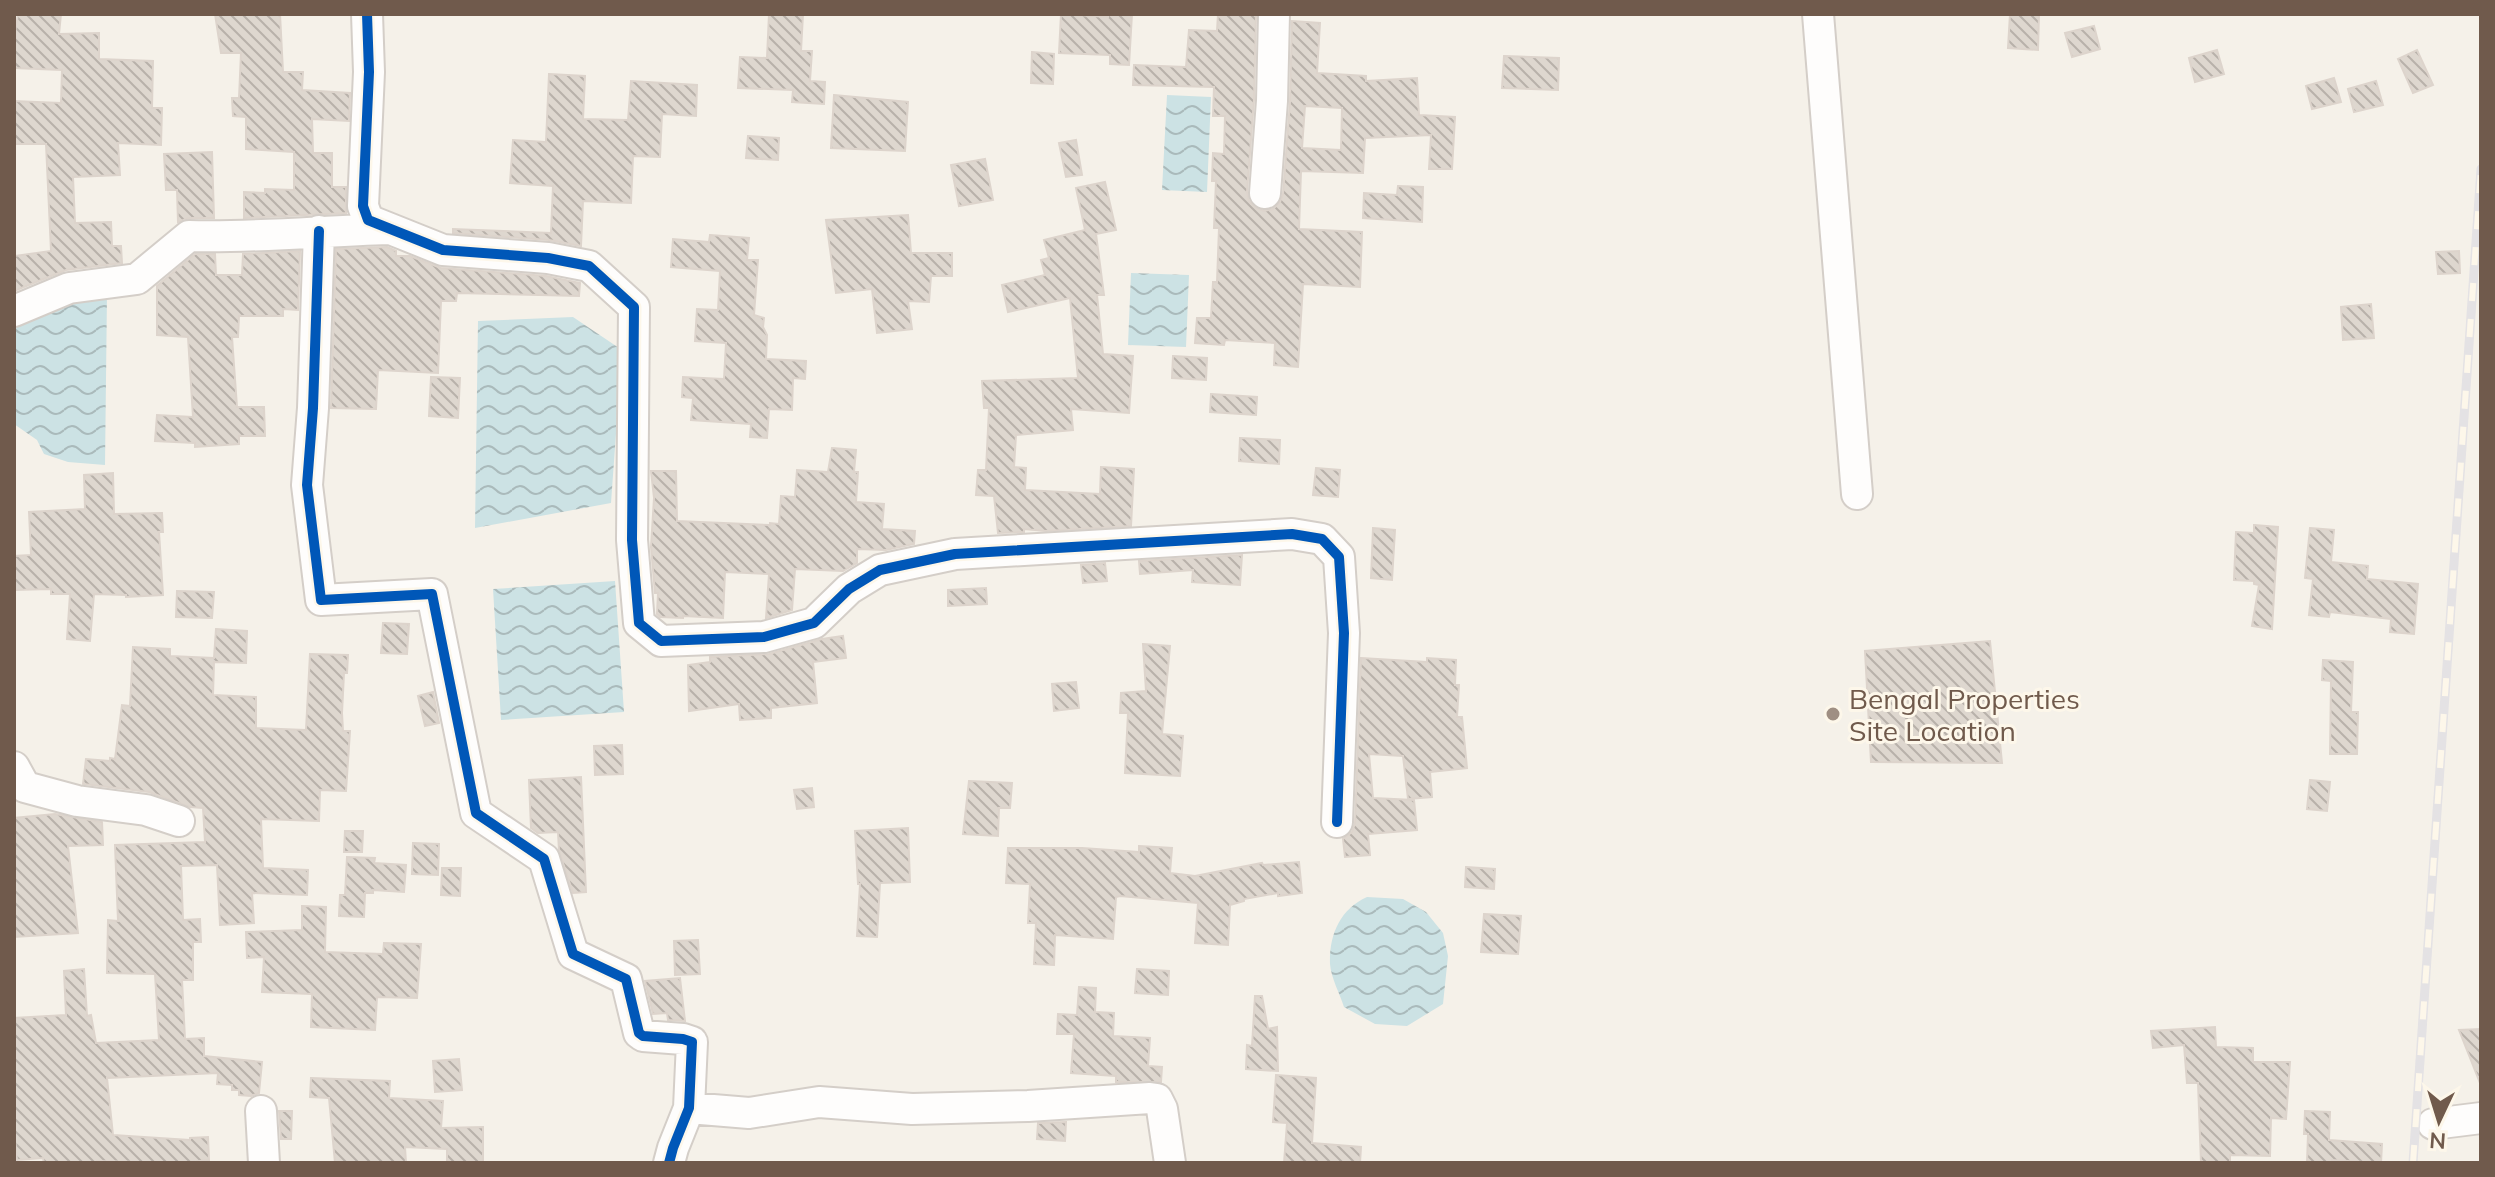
<svg xmlns="http://www.w3.org/2000/svg" width="2495" height="1177" viewBox="0 0 2495 1177" font-family="Mulish,sans-serif">
  <style>
    .water { fill: url(#water-waves) }
    .building { fill: url(#building-back-hatch); stroke: #ddd4cc; stroke-width: 2; fill-rule: evenodd }
    .lines { fill: none; stroke-linecap: round; stroke-linejoin: round }
    .minor-casing { stroke: #d4cec8; stroke-width: 34 }
    .minor { stroke: #fefdfc; stroke-width: 30 }
    .rail-casing { stroke: #e4e2e4; stroke-width: 9 }
    .rail { stroke: #fdf7ea; stroke-width: 6; stroke-dasharray: 18; stroke-linecap: butt }
    .cycleway-casing { stroke: #fdf7ea; stroke-width: 15 }
    .cycleway { stroke: #0057b8; stroke-width: 10 }
    .poi-dot { fill: #9f8f83; stroke: #fdf7ea; stroke-width: 3 }
    .labels { text-anchor: middle; dominant-baseline: central; stroke-width: 6; stroke-linejoin: round; paint-order: stroke }
    .poi-label { font-size: 28px; fill: #705a4c; stroke: #fdf7ea; text-anchor: start }
  </style>
  <defs>
    <pattern id="water-waves" width="16" height="10" patternUnits="userSpaceOnUse" patternTransform="scale(2)"><rect width="16" height="10" fill="#cce2e4"/><path d="M0 5q4-4 8 0t8 0" fill="none" stroke="#aababb"/></pattern>
    <pattern id="building-back-hatch" width="6" height="6" patternUnits="userSpaceOnUse" patternTransform="scale(2)"><rect width="6" height="6" fill="#ded7cf"/><path d="M-1 5l2 2M0 0l6 6M5-1l2 2" fill="none" stroke="#b8b1aa"/></pattern>
  </defs>
  <rect width="100%" height="100%" fill="#f5f1e9"/>
  <path class="water" d="M1167,95L1211,97L1207,192L1162,190Z
    M1131,273L1189,275L1186,347L1128,345Z
    M107,294L105,465L68,462L44,454L37,440L14,424V319L27,313Z
    M573,317L622,350L611,503L475,528L478,321Z
    M615,581L624,712L501,720L493,589Z
    M1367,897L1403,899L1426,912L1443,933L1448,956L1443,1004L1407,1026L1375,1024L1344,1007C1340,994 1331,978 1330,964C1329,935 1340,909 1367,897Z"/>
  <path class="building" d="M18,14H61L59,34L99,33V59L153,61L152,108H162L161,145L118,143L120,175L73,177L75,223L111,222L112,246H121L122,263L66,270L14,291V256L51,251L46,144H14V101L61,103L62,70L14,68V38Z
    M215,14H280L283,72H303L302,90L350,93L349,121L312,119L313,153H332V187H346V213L244,218V192L265,193V189L294,190V152L246,149V117L233,116L232,98H239L241,53H221Z
    M769,14H803L801,51H812L810,81L825,82L824,104L792,102L793,90L738,88L740,57L767,58Z
    M1061,14L1108,17V14H1132L1129,65L1110,64V55L1059,53Z
    M1218,14H1256L1254,100L1247,192L1249,201L1256,208L1264,211L1273,209L1280,202L1283,194L1290,102L1292,21L1320,23L1317,73L1366,76V81L1417,78L1419,115L1455,117L1452,169H1429L1431,135L1365,138L1363,173L1301,171L1299,229L1362,232L1360,287L1303,284L1298,367L1274,365L1275,343L1225,340L1224,345L1195,343L1197,318H1211L1213,282H1217L1219,228H1214L1216,181H1212L1213,153L1224,154L1225,116H1213L1214,87L1133,85L1134,65L1186,67L1189,30L1217,31ZM1305,106L1342,108L1341,150L1302,148Z
    M2010,14H2039L2038,50L2008,48Z
    M2094,26L2100,49L2072,57L2065,33Z
    M2217,50L2224,74L2195,82L2189,58Z
    M2417,50L2433,85L2413,93L2398,59Z
    M1032,52L1054,54L1053,84L1031,83Z
    M1504,56L1559,58L1558,90L1502,88Z
    M549,74L585,76L583,119L628,120L631,81L697,85L696,116L662,114L660,157L633,156L631,203L583,201L581,246L549,240L453,233V229L551,233L553,186L510,183L513,140L546,142Z
    M2334,78L2341,102L2312,109L2306,86Z
    M2376,81L2383,105L2354,112L2348,89Z
    M834,95L908,102L905,151L831,148Z
    M748,136L779,138L778,160L746,158Z
    M1076,140L1082,175L1066,177L1059,143Z
    M212,152L214,218H189L178,222L177,190H166L164,154Z
    M985,159L993,200L959,206L951,165Z
    M1105,182L1116,230L1096,234L1104,295H1097L1103,354L1133,356L1129,413L1071,409L1073,430L1016,435L1014,467L1026,468L1025,490L1100,494L1101,467L1134,469L1131,526L1046,531L1024,529V532L998,533L994,496L976,495L978,470H986L989,408H984L982,381L1078,378L1070,298L1008,312L1002,285L1045,275L1041,260L1049,258L1044,240L1085,230L1076,188Z
    M1398,186L1423,187L1422,222L1363,218L1364,193L1397,195Z
    M908,215L911,253H952V276H931L929,302L908,301L912,329L877,333L872,289L836,293L826,220Z
    M710,235L749,238L747,260H758L754,315L764,318L763,327L767,335L766,359L806,361L805,379L793,378L792,410L769,409L767,438L750,437L751,424L691,420L693,398L682,397L683,377L724,379L726,343L695,341L697,309L718,310L720,271L671,267L673,239L709,242Z
    M387,247L396,251V256H410L441,268L546,276L580,283L579,296L457,293L456,301H441L438,373L378,370L376,409L331,408L336,249Z
    M300,251L298,310L283,309V316H239L238,337H232L237,407H264L265,436H239V444L195,447V443L155,441L157,415L193,417L188,337L157,335V286L195,254H215L216,275H242L243,254Z
    M2459,251L2460,273L2438,274L2436,252Z
    M2371,304L2374,338L2343,340L2341,307Z
    M1173,356L1207,358L1206,380L1172,378Z
    M431,377L460,378L458,418L429,416Z
    M1211,394L1257,397L1256,415L1210,412Z
    M1240,438L1280,440L1279,464L1239,461Z
    M832,448L856,450L854,472H858L856,502L884,504L882,529L915,531L914,544L886,550L857,549V563L843,571L795,569L792,610L766,618L769,574L725,572L723,618L683,616V618L660,617L657,614L658,593H655L651,547L654,498L651,471H676L677,521L770,525V523L779,524L781,496L795,497L797,470L828,472Z
    M1316,468L1340,470L1338,497L1313,495Z
    M113,473L114,514L162,513L163,532H159L163,595L126,597V595L94,594L90,641L67,639L70,594H51V589L14,590V556L31,555L29,512L85,509L84,475Z
    M2254,525L2278,527L2272,629L2252,626L2259,585L2254,584V581L2234,580L2236,532L2254,533Z
    M1373,528L1395,530L1392,580L1371,578Z
    M2310,528L2334,530L2331,562L2368,566L2367,579L2418,584L2414,634L2390,632L2391,619L2330,612L2329,617L2309,615L2313,579L2305,578Z
    M1242,555L1240,585L1192,582L1193,570L1140,574L1139,561Z
    M1105,563L1107,581L1083,583L1081,565Z
    M986,588L987,604L948,606V590Z
    M177,591L214,592L212,618L176,617Z
    M383,623L409,624L407,654L381,653Z
    M216,629L247,631L246,663L214,662L213,695L256,697V728L306,730L310,654L348,655L347,673H344L342,713L343,731H350L346,791L320,790L319,821L261,819L263,868L308,870L307,895L252,893L254,923L220,925L217,865L181,866L183,920L200,919L201,942H193V980H182L185,1039L204,1038V1056L262,1062L259,1093L251,1096L239,1095V1090H232V1085L217,1084L218,1073L107,1078L113,1135L190,1140V1138L208,1137L209,1160L181,1163L97,1161V1163H44L43,1158L17,1160L14,1128V1018L66,1015L64,971L84,969L87,1016L91,1015L96,1043L159,1040L155,974L107,973L108,920L118,921L115,845L205,842L203,808L190,807L149,792L83,784L86,759L110,761V758L115,759L122,705L130,706L133,647L170,649V656L214,658Z
    M843,636L846,658L813,662L817,703L771,708V718L740,720L739,704L689,711L688,665L710,662V657L769,654L822,639Z
    M1990,641L2002,763L1871,762L1865,651Z
    M1143,644L1170,646L1162,734L1183,736L1180,776L1125,773L1128,713H1120L1121,693L1146,691Z
    M1361,658L1427,662V658L1456,660L1455,685H1459L1457,717H1462L1467,768L1430,772L1432,797L1408,799L1403,756L1369,754L1373,798L1414,800L1417,830L1368,834L1370,855L1345,857L1343,839L1352,832L1355,823Z
    M2323,660L2353,662L2351,712H2358L2357,754H2330L2331,681L2322,680Z
    M1076,682L1079,708L1054,711L1052,684Z
    M433,692L439,723L425,726L418,696Z
    M622,745L623,774L595,775L594,746Z
    M581,777L586,892L573,893L559,851L558,832L538,833L531,828L529,780Z
    M2310,780L2330,782L2327,811L2307,809Z
    M969,781L1012,783L1010,808H999L998,836L963,834Z
    M812,788L814,807L797,809L794,790Z
    M55,814L102,822L103,845L68,846L78,933L14,937V818Z
    M908,828L910,882L880,883L877,937L857,936L860,884H858L855,831Z
    M345,831H363L362,852H344Z
    M413,843L439,844L438,875L412,874Z
    M1139,846L1172,848L1170,873L1195,876L1262,863L1263,865L1299,862L1302,893L1278,896V893L1244,899V901L1230,905L1228,945L1195,943L1198,903L1120,896L1116,897L1113,939L1055,935L1054,965L1034,964L1036,923H1028L1030,884L1006,883L1008,848H1082L1139,852Z
    M347,857L375,858L374,863L406,865L404,892L373,890V893H365L364,917L339,916L340,895H345Z
    M1466,867L1495,869L1494,889L1465,887Z
    M442,868H461L460,896L441,895Z
    M302,906L326,907L325,952L383,954L384,943L421,944L417,998L377,997L375,1030L311,1027L312,994L262,992L264,957L247,958L246,932L302,930Z
    M1484,914L1521,916L1518,954L1481,952Z
    M698,940L700,974L675,975L674,941Z
    M1137,969L1169,971L1168,995L1135,993Z
    M680,978L685,1021L668,1020L667,1013L653,1014L645,981Z
    M1079,987L1096,988L1095,1012L1114,1013L1113,1036L1150,1038L1148,1066L1162,1067L1161,1082H1116V1076L1071,1073L1074,1034H1057L1058,1014L1077,1015Z
    M1255,996H1262L1268,1029L1277,1027L1278,1071L1246,1069L1247,1045L1252,1046Z
    M2215,1027L2216,1047L2253,1048V1062H2290L2286,1119L2271,1118L2270,1156L2230,1155V1163H2201L2198,1083H2187L2184,1045L2153,1048L2151,1031Z
    M2481,1029V1083H2480L2459,1030Z
    M459,1059L462,1090L435,1092L433,1061Z
    M1276,1075L1316,1078L1312,1143L1361,1147L1360,1163H1284L1287,1123L1273,1122Z
    M311,1078L390,1081L389,1098L443,1101L441,1128L483,1127V1163H447V1149L405,1147L406,1163H335L329,1098L310,1097Z
    M279,1111H292L291,1139H281Z
    M2305,1111L2330,1112L2329,1140L2382,1144L2381,1163L2332,1160V1163H2307L2308,1134H2304Z
    M1066,1122L1065,1141L1037,1139L1038,1123Z"/>
  <g class="lines">
    <defs>
      <path id="minor" d="M367,14L369,72L363,206L368,220L443,250L548,258L589,266L634,307L632,540L639,623L661,641L764,637L814,623L849,589L880,570L955,554L1292,534L1322,539L1339,557L1344,633L1337,822
        M1818,14L1857,494
        M1265,193L1272,101L1274,14
        M319,231L313,408L307,485L321,600L432,594L476,813L544,859L573,954L626,979L639,1033L643,1036L683,1039L692,1042L689,1108L673,1148L669,1163
        M14,311L69,288L137,279L189,236C255,238 321,231 388,229
        M14,767L25,787L77,801L146,810L179,821
        M689,1108L749,1113L819,1102L912,1109L1028,1106L1150,1098L1157,1099L1162,1109L1170,1163
        M261,1111L264,1163
        M2433,1124L2481,1118"/>
    </defs>
    <use href="#minor" class="minor-casing"/>
    <use href="#minor" class="minor"/>
    <defs>
      <path id="rail" d="M2413,1163L2481,169"/>
    </defs>
    <use href="#rail" class="rail-casing"/>
    <use href="#rail" class="rail"/>
    <defs>
      <path id="cycleway" d="M367,14L369,72L363,206L368,220L443,250L548,258L589,266L634,307L632,540L639,623L661,641L764,637L814,623L849,589L880,570L955,554L1292,534L1322,539L1339,557L1344,633L1337,822
        M319,231L313,408L307,485L321,600L432,594L476,813L544,859L573,954L626,979L639,1033L643,1036L683,1039L692,1042L689,1108L673,1148L669,1163"/>
    </defs>
    <use href="#cycleway" class="cycleway-casing"/>
    <use href="#cycleway" class="cycleway"/>
  </g>
  <circle class="poi-dot" cx="1833" cy="714" r="8"/>
  <g class="labels">
    <g class="poi-label">
      <text x="1849" y="698">Bengal Properties<tspan x="1849" dy="32">Site Location</tspan></text>
    </g>
  </g>
  <rect width="2495" height="1177" fill="none" stroke="#705a4c" stroke-width="32"/>
  <g transform="translate(2439 1121) rotate(184)" stroke="#fdf7ea" stroke-width="6" paint-order="stroke">
  <path d="M0-6L14 30L0 20L-14 30Z" fill="#705a4c"/>
  <text y="-12" font-size="22" font-weight="bold" text-anchor="middle" fill="#705a4c">N</text>
  </g>
</svg>
